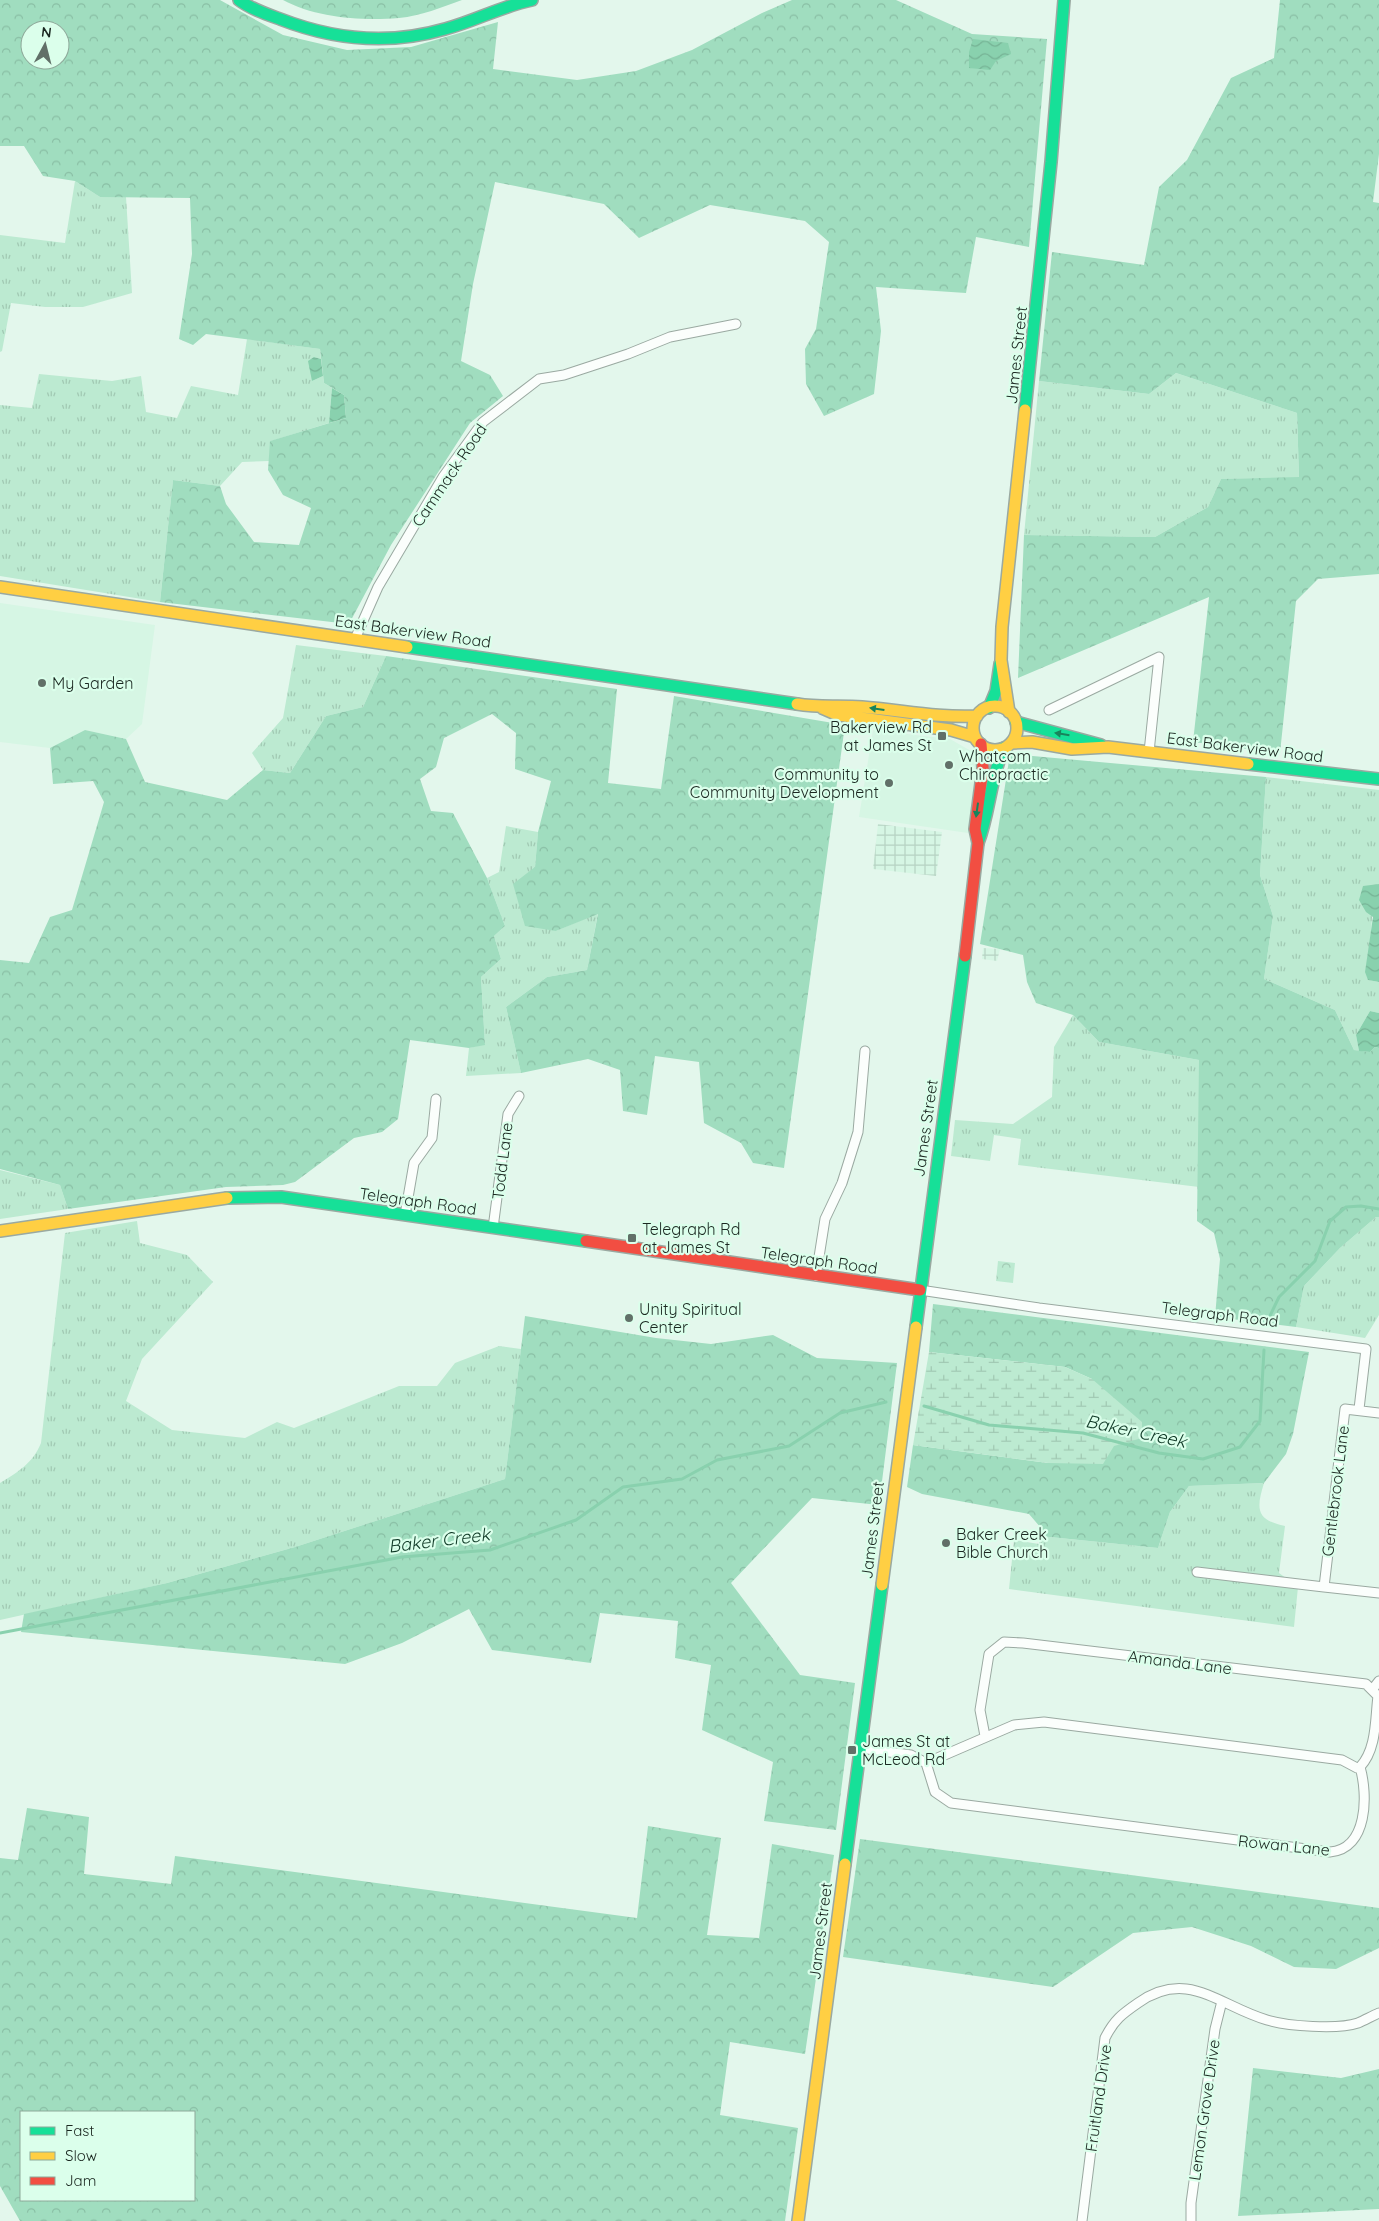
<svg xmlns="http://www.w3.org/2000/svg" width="1379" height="2221" viewBox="0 0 1379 2221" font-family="Quicksand,sans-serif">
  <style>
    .built { fill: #d6f6e4 }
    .industrial { fill: url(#industrial-grid) }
    .grass { fill: url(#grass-tufts) }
    .forest { fill: url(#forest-crowns); fill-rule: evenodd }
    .wetland { fill: url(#wetland-marsh) }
    .park { fill: url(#park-crowns) }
    .water { fill: url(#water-waves) }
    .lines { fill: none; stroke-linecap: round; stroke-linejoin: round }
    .stream { stroke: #89d1ae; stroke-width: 3 }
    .street-casing { stroke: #9aa9a1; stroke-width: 11 }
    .fast-casing { stroke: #9aa9a1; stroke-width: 14 }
    .slow-casing { stroke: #9aa9a1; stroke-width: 14 }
    .jam-casing { stroke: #9aa9a1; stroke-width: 14 }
    .street { stroke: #fbfefc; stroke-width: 9 }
    .fast { stroke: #16e098; stroke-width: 11 }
    .slow { stroke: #ffcf43; stroke-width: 11 }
    .jam { stroke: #f24e42; stroke-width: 11 }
    .oneway { fill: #18845c }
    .poi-dot { fill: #617068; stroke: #dbffeb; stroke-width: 2 }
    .labels { text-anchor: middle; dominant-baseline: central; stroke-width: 4.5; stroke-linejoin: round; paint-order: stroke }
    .street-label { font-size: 16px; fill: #1b2821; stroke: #dbffeb }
    .poi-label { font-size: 16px; fill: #1b2821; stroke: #dbffeb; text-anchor: start }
    .water-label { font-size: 18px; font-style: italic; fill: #0f3926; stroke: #dbffeb }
  </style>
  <defs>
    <pattern id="industrial-grid" width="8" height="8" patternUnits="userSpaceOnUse" patternTransform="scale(1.25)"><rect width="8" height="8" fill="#d6f6e4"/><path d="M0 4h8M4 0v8" fill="none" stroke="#b7d3c3"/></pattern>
    <pattern id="grass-tufts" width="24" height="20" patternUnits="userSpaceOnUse" patternTransform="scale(1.25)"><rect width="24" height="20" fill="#bcead1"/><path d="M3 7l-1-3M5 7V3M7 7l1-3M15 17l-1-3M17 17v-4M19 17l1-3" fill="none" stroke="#a1c9b3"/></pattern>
    <pattern id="forest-crowns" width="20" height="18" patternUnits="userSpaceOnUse" patternTransform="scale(1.25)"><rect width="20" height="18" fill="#a0ddbf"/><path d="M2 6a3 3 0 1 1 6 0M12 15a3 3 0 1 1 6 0" fill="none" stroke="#89bea4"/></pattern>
    <pattern id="wetland-marsh" width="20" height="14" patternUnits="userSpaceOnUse" patternTransform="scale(1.25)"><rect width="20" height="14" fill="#bcead1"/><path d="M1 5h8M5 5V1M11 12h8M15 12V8" fill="none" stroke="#a1c9b3"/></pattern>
    <pattern id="park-crowns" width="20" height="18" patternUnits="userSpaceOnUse" patternTransform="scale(1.25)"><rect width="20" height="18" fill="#bcead1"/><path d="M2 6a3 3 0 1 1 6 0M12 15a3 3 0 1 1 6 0" fill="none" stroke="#a1c9b3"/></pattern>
    <pattern id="water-waves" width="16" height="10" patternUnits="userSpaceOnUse" patternTransform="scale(1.25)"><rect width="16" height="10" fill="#89d1ae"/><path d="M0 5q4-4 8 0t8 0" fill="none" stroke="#76b395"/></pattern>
  </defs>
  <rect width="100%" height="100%" fill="#e3f7ec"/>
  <path class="built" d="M0,603L155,625L142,724L126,739L85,730L50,748L0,742Z
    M873,730L950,739L971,751L976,766L968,833L859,817Z"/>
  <path class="industrial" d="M878,824L942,832L936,876L873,869Z
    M983,948L1000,949L997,961L982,959Z"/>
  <path class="grass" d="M75,181L100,197H126L132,293L83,307H45L11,303L2,351L0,352V235L65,243Z
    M247,339L320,349L321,359L314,357L312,381L323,376L324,383L332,388L329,423L271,441L269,461L242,462L220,486L173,480L160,602L0,576V405L32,408L39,374L112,381L141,376L146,412L177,418L191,386L238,395Z
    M1176,373L1297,413L1299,478L1221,479L1208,507L1155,537L1024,535L1039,381L1149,394Z
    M296,645L386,656L363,707L326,716L290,773L263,770L252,753L283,718Z
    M1266,777L1379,790V884L1374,886L1368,980L1379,982V1013L1370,1011L1356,1035L1359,1051L1354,1050L1335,1010L1264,979L1273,916L1260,875Z
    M506,826L538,832L535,867L556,931L598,913L587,970L547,977L506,1007L521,1073L466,1076L469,1048L485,1044L481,977L501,959L494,936L505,926L487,878L499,872Z
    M1073,1015L1099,1042L1199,1060V1187L1018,1165L1021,1139L994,1135L990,1161L951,1156L955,1120L1013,1124L1052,1097L1054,1047Z
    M0,1170L60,1185L68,1209L0,1219Z
    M1376,1217H1379V1315L1365,1338L1296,1327L1304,1286L1340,1248Z
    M137,1221L140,1243L187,1255L213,1282L142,1359L126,1401L172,1430L245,1438L277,1422L294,1428L399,1386H437L455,1363L499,1346L521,1349L505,1479L295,1547L167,1583L0,1620V1483C18,1472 33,1463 41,1443L65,1233Z
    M1264,1483C1256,1509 1256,1520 1285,1526L1279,1573L1298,1587L1294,1627L1009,1589L1014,1540L1039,1544L1040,1536L1158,1548L1170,1512L1189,1486Z"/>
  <path class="forest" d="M0,0H220L283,35L347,50L411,47L498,22L493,69L577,80L636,71L692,50L762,13L792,0H896L972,34L1047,39L1029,247L976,237L966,293L876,287L881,331L874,394L824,416L806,384L805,349L816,329L829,242L805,221L710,205L639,238L604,204L495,182L473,284L461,361L490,375L503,396L470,423L391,545L349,624L160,602L173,480L220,486L226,504L254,542L299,545L311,508L283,495L268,470L270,441L346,418L344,395L324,383L320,349L206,334L193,345L179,339L192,254L190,198L100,197L75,181L43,176L24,146H0ZM30,30H60V60H30Z
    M283,0H462C442,7 421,16 399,18C362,21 316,18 283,0Z
    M1280,0H1379V154L1373,202L1379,203V574L1318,579L1296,601L1280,753L1193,742L1209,597L1018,678L1024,535L1155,537L1208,507L1221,479L1299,477L1297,413L1176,373L1149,394L1039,381L1052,252L1144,265L1159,187L1187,160L1231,78L1274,58Z
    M386,656L617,689L608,783L661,789L674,696L845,725L784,1168L753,1163L741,1143L704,1123L699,1062L655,1056L647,1115L623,1111L620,1070L588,1059L521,1073L506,1007L547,977L587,970L598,914L556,931L525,926L513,884L535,867L538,832L551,781L515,769L516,733L492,714L444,738L436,767L420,779L431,811L453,813L487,878L505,926L494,936L501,959L481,977L485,1045L469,1048L410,1040L398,1119L382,1132L354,1138L295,1182L283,1185L226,1187L68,1209L60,1185L0,1169V960L29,963L50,917L72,910L104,802L93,781L53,784L50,748L85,730L126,739L145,782L227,800L263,770L290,773L326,716L363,707Z
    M1010,754L1266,777L1260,875L1273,916L1264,979L1335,1010L1354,1050L1370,1052L1375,1047L1379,1048V1217H1376L1340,1248L1304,1286L1296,1327L1215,1317L1220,1259L1214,1233L1197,1221L1199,1060L1099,1042L1073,1015L1036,1003L1027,982L1023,955L980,944Z
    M933,1304L1309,1352L1293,1434L1286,1454L1264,1483L1189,1486L1170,1512L1158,1548L1040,1536L1041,1528L1029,1514L922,1494L907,1487L913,1445L1048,1463L1092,1379L1065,1367L929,1352Z
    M525,1316L656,1338L711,1344L773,1335L817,1358L897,1363L879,1505L812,1498L731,1583L800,1675L855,1683L836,1830L764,1821L773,1762L702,1730L711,1665L675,1658L678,1621L600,1613L591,1663L492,1650L469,1609L402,1643L345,1664L21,1632L24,1614L167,1583L295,1547L505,1479Z
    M27,1808L89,1817L84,1874L171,1884L175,1856L637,1918L648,1826L721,1838L707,1935L759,1938L772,1844L834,1855L805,2054L730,2042L720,2115L798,2128L785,2221H20L0,2186V1858L18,1860ZM21,2112H194V2200H21Z
    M860,1839L1379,1908V1948L1336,1969L1294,1967L1251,1946L1192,1927L1133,1933L1053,1987L843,1957Z
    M1253,2068L1341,2078L1379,2069V2209L1238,2216Z"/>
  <path class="wetland" d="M929,1352L1065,1367L1092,1379L1142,1422V1438L1114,1446L1103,1464L1048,1463L913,1445Z"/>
  <path class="park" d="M998,1261L1015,1263L1013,1283L996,1281Z"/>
  <path class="water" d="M973,39L1008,43L1011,54L996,61L990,70L969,68V52Z
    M314,357L321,359L323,376L312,381L308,361Z
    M332,388L344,395L346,418L329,423Z
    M1379,884V982L1368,980L1365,972L1373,917L1366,912L1359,900L1363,886Z
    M1370,1011L1379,1013V1048L1375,1047L1370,1052L1359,1051L1356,1035Z"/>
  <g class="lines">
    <path class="stream" d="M1268,1320L1279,1297L1315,1261L1330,1221L1346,1207L1361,1206L1379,1209
      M924,1406L989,1425L1083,1433L1159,1453L1203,1459L1240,1447L1260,1421L1264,1350
      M0,1633L402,1557L490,1550L576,1520L623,1487L682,1479L717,1460L789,1446L840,1413L886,1402"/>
    <defs>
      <path id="street" d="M355,639L378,587L443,477L483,422L539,379L564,375L628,354L670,337L736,324
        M1049,710L1159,657
        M1149,752L1159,657
        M405,1215L414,1163L432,1138L436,1099
        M493,1228L508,1114L519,1096
        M816,1276L825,1219L842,1183L858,1132L865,1051
        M920,1290L1039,1308L1366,1349L1359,1409
        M1379,1413L1345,1409L1324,1587L1379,1593
        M1197,1572L1324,1587
        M1372,1690L1379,1681
        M985,1736L980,1710L989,1654L1004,1642L1023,1643L1366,1684L1378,1696C1375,1719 1377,1749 1360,1767
        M860,1748L911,1755L926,1763L935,1792L951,1803L1330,1852C1368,1849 1368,1795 1360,1767
        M926,1763L1014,1725L1044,1722L1342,1760L1357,1768L1360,1767
        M1082,2221L1105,2038C1114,2020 1122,2014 1138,2003C1188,1968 1219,2006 1267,2020C1288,2026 1337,2030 1358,2023C1365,2020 1372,2016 1379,2013
        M1191,2221V2203L1215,2029L1222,2001"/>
      <path id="fast" d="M239,0C251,9 266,14 280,19C334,40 390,45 445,29C475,21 502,6 532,0
        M1025,410L1051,162L1064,0
        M407,647L797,704
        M989,708L996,691L1000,664
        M1016,722L1101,745
        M1248,764L1379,779
        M978,843C990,812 990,778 1004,748
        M227,1198L281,1197L586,1241
        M916,1327L965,956
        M845,1864L882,1585"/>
      <path id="slow" d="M0,587L407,647
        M797,704C819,708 840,705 862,707C901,710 938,718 977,716
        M973 728a22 22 0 1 1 44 0a22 22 0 1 1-44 0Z
        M822,708L838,715L951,730L975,737
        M1009,712L1001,660L1002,627L1025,410
        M1012,743L1032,742L1072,749L1108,747L1248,764
        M0,1231L227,1198
        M882,1585L916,1327
        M798,2221L845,1864"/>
      <path id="jam" d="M965,956L978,843L975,829L983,768L981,744
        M586,1241L920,1290"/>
    </defs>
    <use href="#street" class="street-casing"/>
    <use href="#fast" class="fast-casing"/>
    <use href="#slow" class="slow-casing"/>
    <use href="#jam" class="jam-casing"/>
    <use href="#street" class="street"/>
    <use href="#fast" class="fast"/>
    <use href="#slow" class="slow"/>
    <use href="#jam" class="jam"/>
  </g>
  <defs><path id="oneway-solid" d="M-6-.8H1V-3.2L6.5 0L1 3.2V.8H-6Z" transform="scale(1.25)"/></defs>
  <g class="oneway">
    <use href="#oneway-solid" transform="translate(877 709) rotate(-172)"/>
    <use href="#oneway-solid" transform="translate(1062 734) rotate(-171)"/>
    <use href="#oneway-solid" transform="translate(977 810) rotate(98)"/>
  </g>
  <g class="poi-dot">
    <circle cx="42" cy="683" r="5"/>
    <rect x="937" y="731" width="10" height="10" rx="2.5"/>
    <circle cx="949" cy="765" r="5"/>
    <circle cx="889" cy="783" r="5"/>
    <rect x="627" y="1233" width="10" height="10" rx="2.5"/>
    <circle cx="629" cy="1318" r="5"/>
    <circle cx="946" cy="1543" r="5"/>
    <rect x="847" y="1745" width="10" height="10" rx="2.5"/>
  </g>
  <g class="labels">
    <g class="street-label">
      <text transform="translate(1016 355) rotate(-84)">James Street</text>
      <text transform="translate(449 475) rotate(-56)">Cammack Road</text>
      <text transform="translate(413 631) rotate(8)">East Bakerview Road</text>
      <text transform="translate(1245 747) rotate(7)">East Bakerview Road</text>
      <text transform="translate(925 1128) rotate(-82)">James Street</text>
      <text transform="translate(502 1161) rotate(-83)">Todd Lane</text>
      <text transform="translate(418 1201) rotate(8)">Telegraph Road</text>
      <text transform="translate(819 1260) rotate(8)">Telegraph Road</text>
      <text transform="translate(1220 1314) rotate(7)">Telegraph Road</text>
      <text transform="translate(1335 1491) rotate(-83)">Gentlebrook Lane</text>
      <text transform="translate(872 1530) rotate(-83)">James Street</text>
      <text transform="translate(1180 1662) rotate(7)">Amanda Lane</text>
      <text transform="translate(1284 1845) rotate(6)">Rowan Lane</text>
      <text transform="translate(820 1931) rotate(-83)">James Street</text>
      <text transform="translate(1098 2098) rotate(-82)">Fruitland Drive</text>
      <text transform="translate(1204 2110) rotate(-82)">Lemon Grove Drive</text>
    </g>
    <g class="poi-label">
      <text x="52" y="683">My Garden</text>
      <text x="932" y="727" text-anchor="end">Bakerview Rd<tspan x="932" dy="18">at James St</tspan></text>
      <text x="959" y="756">Whatcom<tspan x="959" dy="18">Chiropractic</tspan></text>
      <text x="879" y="774" text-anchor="end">Community to<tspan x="879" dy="18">Community Development</tspan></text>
      <text x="642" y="1229">Telegraph Rd<tspan x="642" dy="18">at James St</tspan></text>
      <text x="639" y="1309">Unity Spiritual<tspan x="639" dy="18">Center</tspan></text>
      <text x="956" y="1534">Baker Creek<tspan x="956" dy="18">Bible Church</tspan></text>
      <text x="862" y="1741">James St at<tspan x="862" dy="18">McLeod Rd</tspan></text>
    </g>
    <g class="water-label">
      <text transform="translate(1136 1431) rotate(12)">Baker Creek</text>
      <text transform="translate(439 1540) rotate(-7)">Baker Creek</text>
    </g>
  </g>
  <rect x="20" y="2111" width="175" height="90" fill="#dbffeb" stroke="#8ea99a"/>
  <rect x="30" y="2127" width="25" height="8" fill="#16e098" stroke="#8ea99a"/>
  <text x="65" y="2136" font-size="15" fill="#1b2821">Fast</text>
  <rect x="30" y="2152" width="25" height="8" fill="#ffcf43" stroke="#8ea99a"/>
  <text x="65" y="2161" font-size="15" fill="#1b2821">Slow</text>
  <rect x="30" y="2177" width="25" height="8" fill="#f24e42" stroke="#8ea99a"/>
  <text x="65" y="2186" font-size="15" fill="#1b2821">Jam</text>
  <g transform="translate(45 45) rotate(7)"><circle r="24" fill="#dbffeb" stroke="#8ea99a"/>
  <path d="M0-4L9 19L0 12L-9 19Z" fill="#617068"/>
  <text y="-8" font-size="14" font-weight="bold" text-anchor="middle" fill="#1b2821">N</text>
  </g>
</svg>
